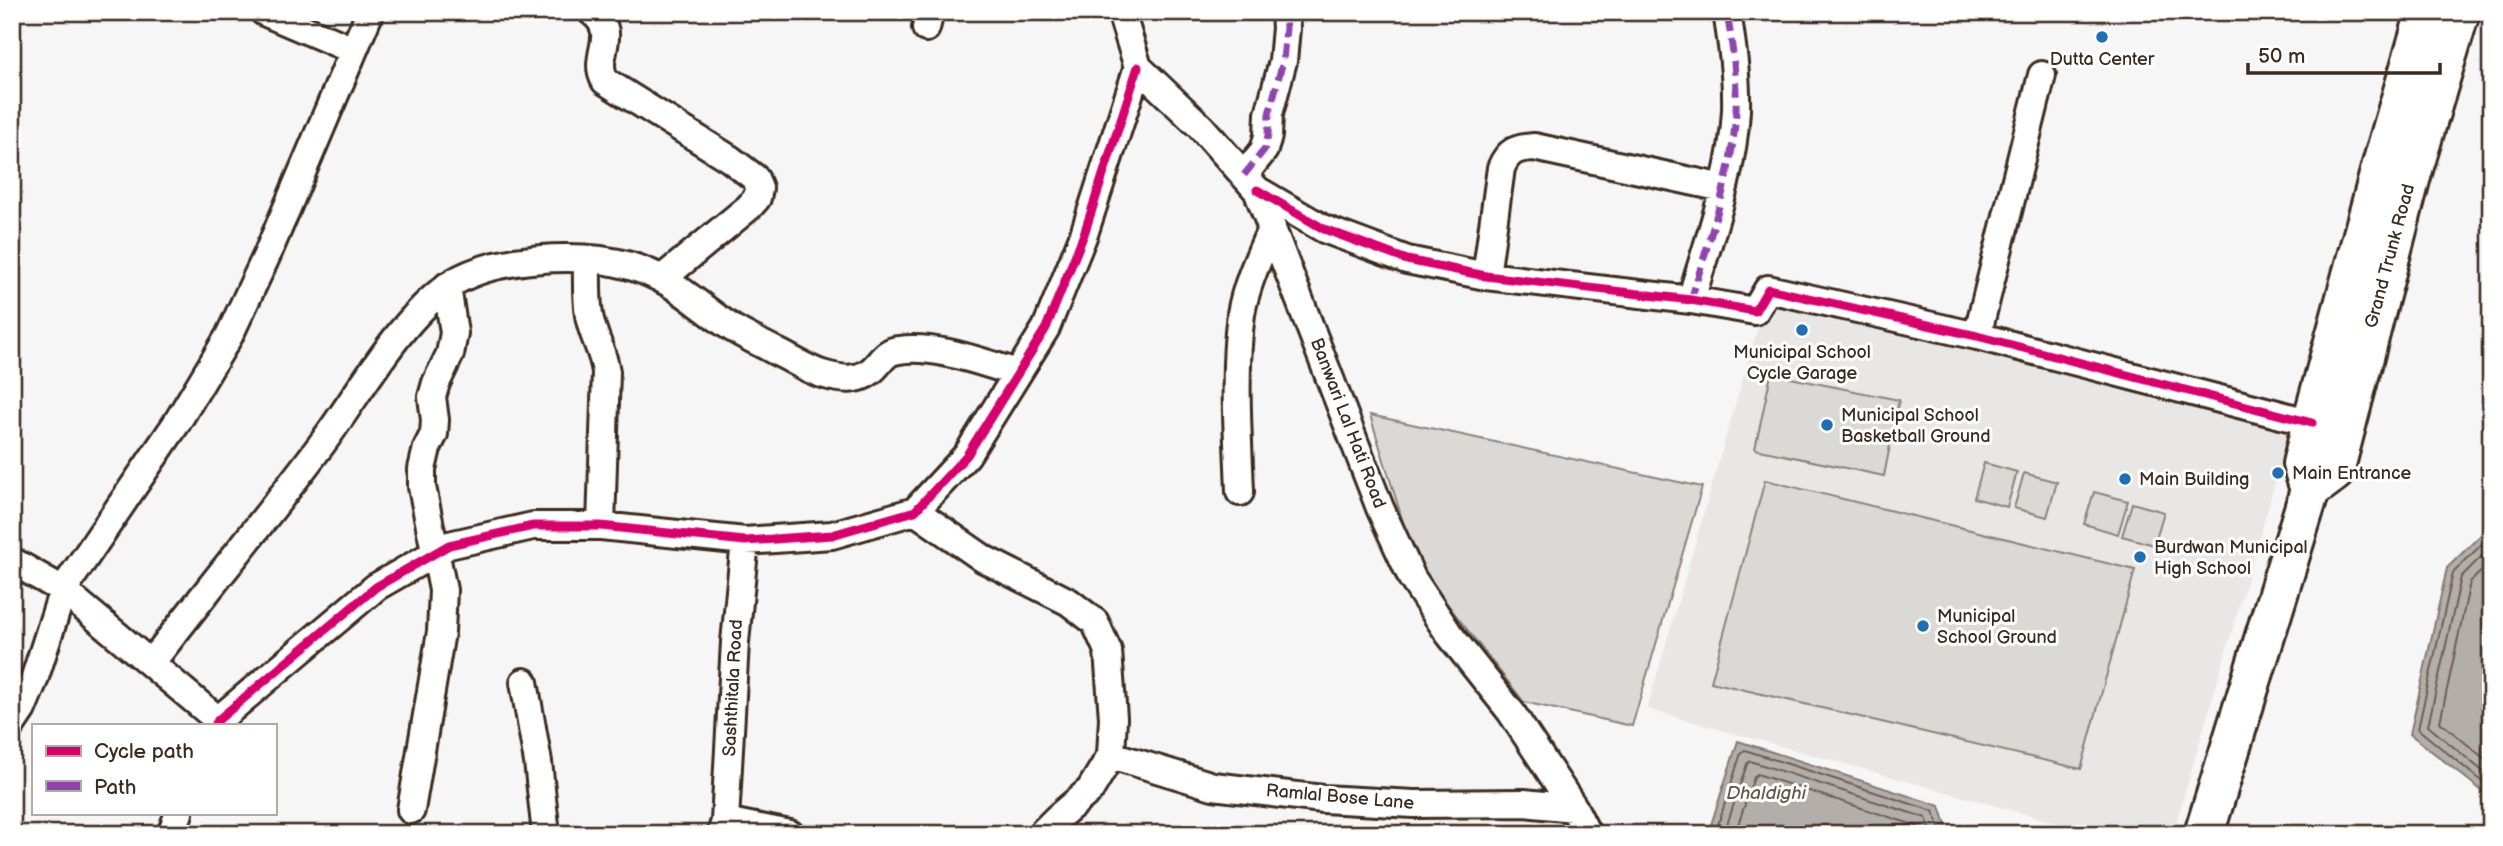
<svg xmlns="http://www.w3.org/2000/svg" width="2503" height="846" viewBox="0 0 2503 846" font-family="'Balsamiq Sans',sans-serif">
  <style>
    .built { fill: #e9e7e6 }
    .green { fill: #dbd9d6; stroke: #8b827a; stroke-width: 2 }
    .water { fill: #b4aeaa; stroke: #847972; stroke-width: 2 }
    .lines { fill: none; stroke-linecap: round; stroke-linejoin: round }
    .shore { stroke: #6b5f56; stroke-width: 2 }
    .minor-casing { stroke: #3b2a1e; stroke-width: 32 }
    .highway-casing { stroke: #3b2a1e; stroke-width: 44 }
    .minor { stroke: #fff; stroke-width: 26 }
    .highway { stroke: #fff; stroke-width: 38 }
    .quiet { stroke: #8e44ad; stroke-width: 7; stroke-dasharray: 14 7; stroke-linecap: butt }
    .cycleway-casing { stroke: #fff; stroke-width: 13 }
    .cycleway { stroke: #d6006c; stroke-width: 9 }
    .poi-dot { fill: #1f6fb2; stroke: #fff; stroke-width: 2.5 }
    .labels { text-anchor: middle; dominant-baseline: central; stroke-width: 6; stroke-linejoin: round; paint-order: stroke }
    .poi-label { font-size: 18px; fill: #3b2a1e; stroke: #fff; text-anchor: start }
    .street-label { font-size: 18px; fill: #3b2a1e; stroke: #fff }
    .water-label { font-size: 19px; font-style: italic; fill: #65584f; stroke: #fff }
  </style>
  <rect width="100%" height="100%" fill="#f7f6f6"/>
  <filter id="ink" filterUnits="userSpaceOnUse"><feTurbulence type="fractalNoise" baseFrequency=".0143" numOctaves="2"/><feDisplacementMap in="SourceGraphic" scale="14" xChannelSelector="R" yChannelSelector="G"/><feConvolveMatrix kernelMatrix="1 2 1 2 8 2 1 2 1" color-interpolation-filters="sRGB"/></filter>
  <g filter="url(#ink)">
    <path class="built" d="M1767,295L2292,425L2173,834H2097L1647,709Z"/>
    <path class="green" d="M1771,374L1899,400L1884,476L1755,449Z
      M1370,415L1702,487L1632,726L1524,702L1416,564Z
      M1984,463L2017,472L2007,507L1974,498Z
      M2024,473L2057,482L2047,517L2014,508Z
      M1765,480L2135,570L2081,769L1711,682Z
      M2094,492L2128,501L2118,534L2084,524Z
      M2132,503L2164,512L2154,545L2122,536Z"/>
    <path class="water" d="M2491,525V798L2410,734L2447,568Z
      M1738,741L1940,806L1949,834H1708Z"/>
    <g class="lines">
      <path class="shore" d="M2491,535L2453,573L2418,729L2491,789
        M2491,547L2461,577L2428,726L2491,778
        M2491,562L2470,582L2440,722L2491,764
        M1715,834L1741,753L1745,750L1933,811L1942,834
        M1724,834L1747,764L1750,761L1926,818L1932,834
        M1735,834L1754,777L1757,774L1917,826L1921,834"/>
      <defs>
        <path id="minor" d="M264,12L353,50
          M592,12C621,34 591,56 605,81L730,159L755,178L759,188L757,198L749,207L663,278
          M1121,12L1138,67L1201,127L1257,190L1380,508L1412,578L1449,634L1511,712L1574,808L1587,834
          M926,28L930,12
          M1244,175L1264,150L1268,136L1269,114L1283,61L1286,28L1285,12
          M1257,190L1324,229L1407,260L1486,276L1691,300L1755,311L1768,289L1977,336L2312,423
          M587,260C587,278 586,297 589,315C592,335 603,350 606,372L601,526
          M1486,276L1501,168C1508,151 1516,148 1534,147L1723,188
          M1691,300C1709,238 1733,175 1736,110C1737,77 1732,44 1727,12
          M1977,336L2042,75
          M1240,492C1238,433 1233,373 1241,314C1246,284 1260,255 1272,227
          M915,511L984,559L1069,602L1095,622L1108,651L1113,718L1111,755L1090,790L1056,819L1041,834
          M12,561L63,590L218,720
          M151,663C208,589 268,516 324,441C360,392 399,321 448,286C491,256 580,252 630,266C674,279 693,302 729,326C744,336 761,343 777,352C792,359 806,369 822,374C842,380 862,383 877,365C884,357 888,351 899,350C935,344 983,363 1018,373
          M524,682L538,762L546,834
          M12,724L22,709L34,680L63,590L176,424L229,336L267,255L370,12
          M215,725L218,720L376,587L449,545L533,526H601L745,541L832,535L915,511L967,455L1046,328L1084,234L1138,67
          M1111,755L1213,786L1323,799L1414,804L1524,803L1574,808
          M411,810L441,632L443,590L422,487V469L427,448L434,434L435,420L432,397L436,383L450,354L454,333L447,286
          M725,821L790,834
          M171,834L179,813
          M721,834L725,821L735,642L745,541"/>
        <path id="highway" d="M2310,490L2334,472L2411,176L2460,12
          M2204,834L2310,490L2302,464L2312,423L2381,168L2426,12"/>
      </defs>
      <use href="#minor" class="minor-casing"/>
      <use href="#highway" class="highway-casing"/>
      <use href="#minor" class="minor"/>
      <use href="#highway" class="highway"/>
      <path class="quiet" d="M1244,175L1264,150L1268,136L1269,114L1283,61L1286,28L1285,12
        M1691,300C1709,238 1733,175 1736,110C1737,77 1732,44 1727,12"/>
      <defs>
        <path id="cycleway" d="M1257,190L1324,229L1407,260L1486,276L1691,300L1755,311L1768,289L1977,336L2312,423
          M215,725L218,720L376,587L449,545L533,526H601L745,541L832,535L915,511L967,455L1046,328L1084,234L1138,67"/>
      </defs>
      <use href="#cycleway" class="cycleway-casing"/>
      <use href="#cycleway" class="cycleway"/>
    </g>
  </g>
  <g class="poi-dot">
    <circle cx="2102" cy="37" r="7"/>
    <circle cx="1802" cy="330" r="7"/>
    <circle cx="1827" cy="425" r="7"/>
    <circle cx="2278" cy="473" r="7"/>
    <circle cx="2125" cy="479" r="7"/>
    <circle cx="2140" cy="557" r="7"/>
    <circle cx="1923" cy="626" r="7"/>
  </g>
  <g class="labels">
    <g class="poi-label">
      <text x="2102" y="59" text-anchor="middle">Dutta Center</text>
      <text x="1802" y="352" text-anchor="middle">Municipal School<tspan x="1802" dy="21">Cycle Garage</tspan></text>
      <text x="1841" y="415">Municipal School<tspan x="1841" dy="21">Basketball Ground</tspan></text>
      <text x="2292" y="473">Main Entrance</text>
      <text x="2139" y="479">Main Building</text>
      <text x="2154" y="547">Burdwan Municipal<tspan x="2154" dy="21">High School</tspan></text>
      <text x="1937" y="616">Municipal<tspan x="1937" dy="21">School Ground</tspan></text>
    </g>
    <g class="street-label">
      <text transform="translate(2390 256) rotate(-75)">Grand Trunk Road</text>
      <text transform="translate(1348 423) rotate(69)">Banwari Lal Hati Road</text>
      <text transform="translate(733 688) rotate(-87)">Sashthitala Road</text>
      <text transform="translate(1340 797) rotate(5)">Ramlal Bose Lane</text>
    </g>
    <g class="water-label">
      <text x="1766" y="793">Dhaldighi</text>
    </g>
  </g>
  <rect width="2503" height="846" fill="none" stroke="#fff" stroke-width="42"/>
  <rect x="21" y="21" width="2461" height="804" fill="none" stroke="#3b2a1e" stroke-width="2.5" filter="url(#ink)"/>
  <rect x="32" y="724" width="245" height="91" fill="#ffffff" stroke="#b1aaa5" stroke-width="2"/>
  <rect x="46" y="746" width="35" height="10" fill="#d6006c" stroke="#b1aaa5" stroke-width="2"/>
  <text x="94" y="758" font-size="21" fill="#3b2a1e">Cycle path</text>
  <rect x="46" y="781" width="35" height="10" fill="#8e44ad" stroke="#b1aaa5" stroke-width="2"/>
  <text x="94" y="794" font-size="21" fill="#3b2a1e">Path</text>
  <path d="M2248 63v10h192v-10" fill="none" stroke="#3b2a1e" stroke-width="3.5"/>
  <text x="2258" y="63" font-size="21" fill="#3b2a1e" stroke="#ffffff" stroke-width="5" paint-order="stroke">50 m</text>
</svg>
